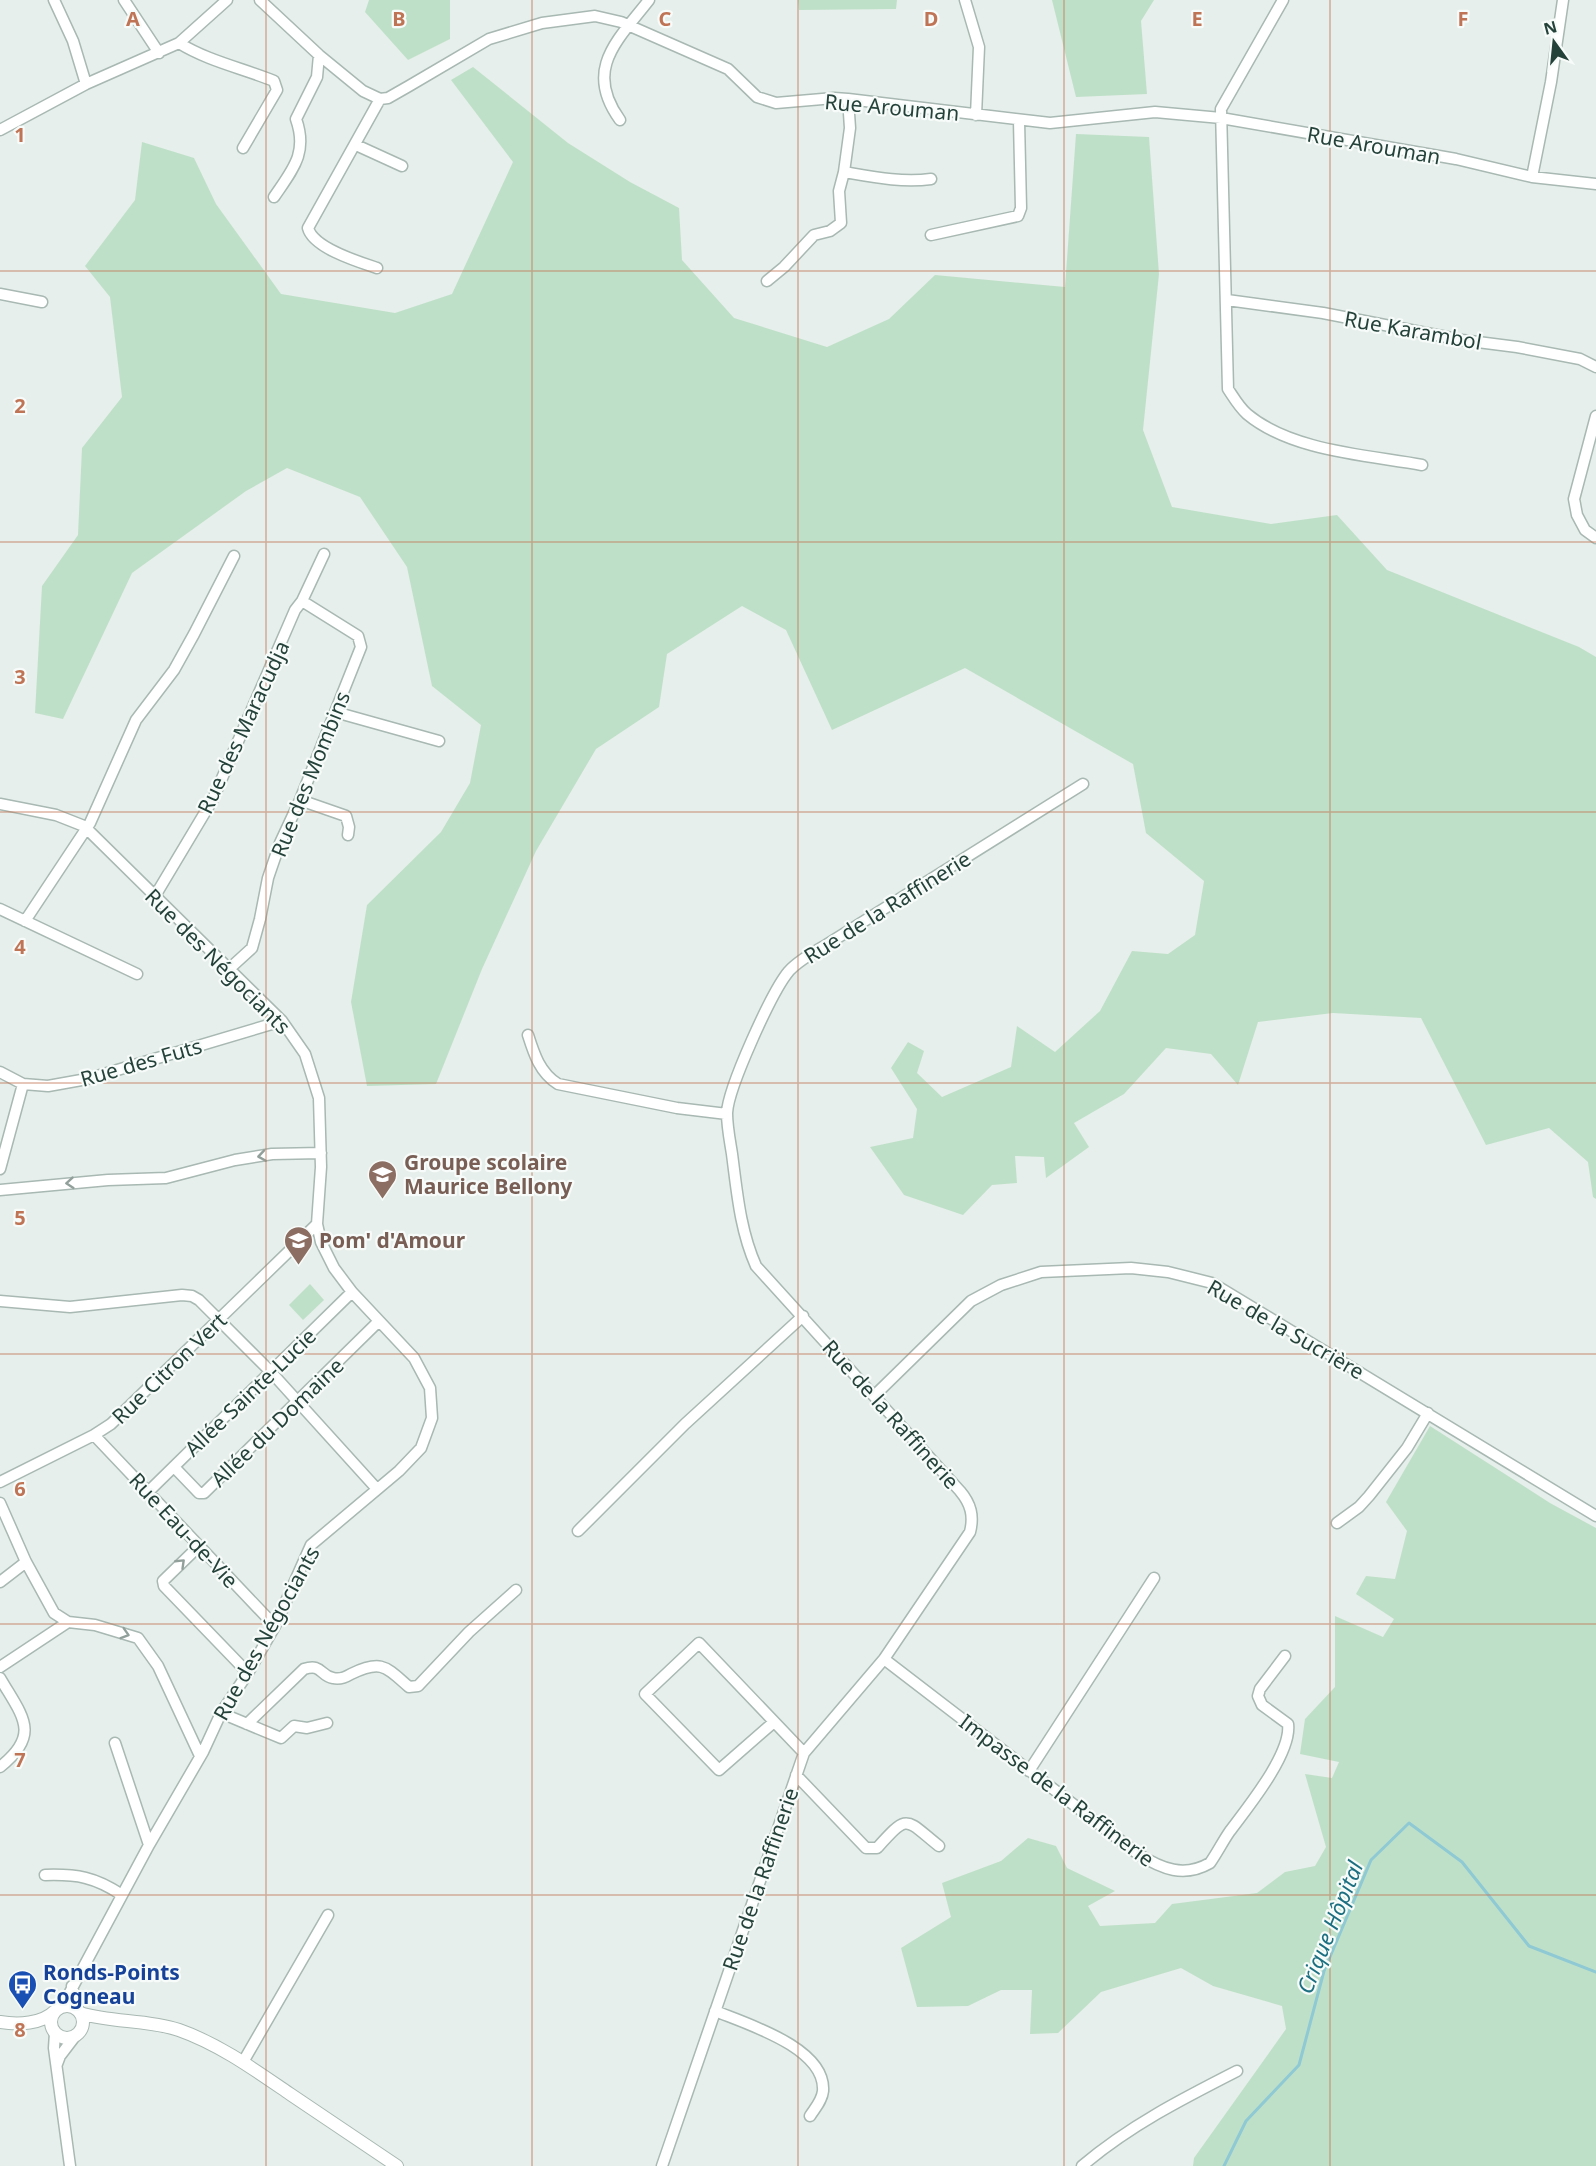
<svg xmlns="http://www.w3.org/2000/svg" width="1596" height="2166" viewBox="0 0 1596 2166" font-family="'Noto Sans',sans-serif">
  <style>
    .green { fill: #bfe0c8 }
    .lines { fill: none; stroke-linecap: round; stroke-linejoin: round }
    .stream { stroke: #8ec9d4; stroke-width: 3 }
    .minor-casing { stroke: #a8b8b2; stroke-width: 13 }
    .tertiary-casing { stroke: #a8b8b2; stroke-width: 14 }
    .minor { stroke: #fff; stroke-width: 10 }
    .tertiary { stroke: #fff; stroke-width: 12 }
    .oneway { stroke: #92a09c }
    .grid { fill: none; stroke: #c07456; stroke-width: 1.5; stroke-opacity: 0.55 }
    .labels { text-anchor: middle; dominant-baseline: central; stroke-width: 4.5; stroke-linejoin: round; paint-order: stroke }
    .street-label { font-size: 21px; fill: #24423a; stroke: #f7fbf9 }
    .education-label { font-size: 21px; font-weight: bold; fill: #785e54; stroke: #f7fbf9; text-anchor: start }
    .transit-label { font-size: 21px; font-weight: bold; fill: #164399; stroke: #f7fbf9; text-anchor: start }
    .water-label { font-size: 22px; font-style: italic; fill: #1c6f80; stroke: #f7fbf9 }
    .grid-label { font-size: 20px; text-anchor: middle; font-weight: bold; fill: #c07456; stroke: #f7fbf9; stroke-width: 4.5; stroke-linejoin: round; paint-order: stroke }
  </style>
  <rect width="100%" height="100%" fill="#e6efeb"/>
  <path class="green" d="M369,0H450V39L408,60L365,12Z
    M798,0H897L896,9L799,10Z
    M1052,0H1154L1141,21L1147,94L1076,97Z
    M473,67L568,143L630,182L679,208L682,260L734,318L827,347L889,319L935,275L1065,287L1076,134L1149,137L1159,274L1143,430L1172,507L1271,524L1337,515L1387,570L1579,647L1596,657V1199L1593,1197L1588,1162L1549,1128L1486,1145L1421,1018L1333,1013L1258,1022L1238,1085L1211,1054L1166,1048L1124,1094L1074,1123L1089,1147L1046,1178L1044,1157L1015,1156L1017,1183L992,1185L963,1215L904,1195L870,1147L913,1138L917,1109L891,1068L908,1042L924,1051L917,1073L942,1097L1011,1067L1017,1026L1055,1052L1100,1011L1132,951L1168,954L1195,935L1204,881L1146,833L1133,764L965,668L832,730L786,630L742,606L667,654L659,707L596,749L536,851L482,969L436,1084L367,1086L351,1002L367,905L441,832L470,783L481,725L432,686L407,567L360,497L287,468L246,491L132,573L63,719L35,713L42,586L78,535L82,448L122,397L110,297L85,266L135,200L142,142L194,158L216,204L281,294L395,313L452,294L513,162L451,80Z
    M310,1284L324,1300L303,1320L289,1305Z
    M1430,1426L1550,1503L1596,1528V2166H1193L1194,2158L1286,2029L1282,2006L1213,1986L1181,1968L1101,1992L1058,2033L1030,2034L1032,1990H1001L968,2006L917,2007L901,1948L951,1917L942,1883L1001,1861L1028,1838L1056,1846L1067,1868L1115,1891L1088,1906L1100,1926L1155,1923L1172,1904L1257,1893L1285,1872L1315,1866L1326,1847L1305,1774L1332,1778L1339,1762L1300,1754L1305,1719L1335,1687V1616L1383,1637L1394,1619L1356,1594L1366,1576L1395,1579L1407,1531L1386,1502Z"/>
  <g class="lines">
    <path class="stream" d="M1224,2166L1246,2121L1299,2065L1324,1971L1371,1860L1409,1823L1462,1862L1529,1946L1596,1972"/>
    <defs>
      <path id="minor" d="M54,0L73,41L86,84
        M124,0L159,53
        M260,0L319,55L363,91L380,99L388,98L409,86L489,39L542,23L595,16L621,22L728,69L757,97L776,103L834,98L848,99L1050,123L1155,112L1221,118L1456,159L1532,177L1596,184
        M965,0L979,47L976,115
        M1283,0L1221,109L1228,389C1234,398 1239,407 1247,414C1291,451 1367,455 1422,465
        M179,43C208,61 242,68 274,81L277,90L243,148
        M620,120C583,69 618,40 649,0
        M0,130L86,84L179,43L227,0
        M356,145L402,166
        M844,172C873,177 902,183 931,179
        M1532,177L1551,82L1563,0
        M274,197C293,169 308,153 296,119L317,77L319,55
        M931,235L1018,216L1021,208L1019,121
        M377,268C359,262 313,248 308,228L380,99
        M767,281L784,267L814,235L830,231L841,223L839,191L844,172L850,128L848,99
        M0,294L42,302
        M1227,300L1323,313L1462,340L1517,347L1580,359L1596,367
        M1596,416L1574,499L1577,515L1585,530L1596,538
        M335,712L439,741
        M300,800L346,816L349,827L348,835
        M0,804L56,815L84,826L282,1021L305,1054L319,1098L321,1167L317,1224L321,1242L334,1268L352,1292L414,1358L430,1388L432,1418L421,1448L399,1471L311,1545L275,1626L248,1673L221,1713L203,1752L149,1845L62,2007
        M155,896L213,799L295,610L302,601L324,554
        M0,909L137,974
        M25,921L90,823L136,720L174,670L194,634L234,556
        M229,969L252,948L260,919L268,878L280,843L300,800L361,647L358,636L302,601
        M528,1035C534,1054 540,1073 558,1084L677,1108L727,1114
        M0,1072L23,1084L48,1086L87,1079L282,1021
        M0,1169L23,1084
        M0,1190L108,1180L166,1178L235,1160L272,1154L321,1153
        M0,1301L70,1307L182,1295L192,1296L199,1300L271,1372L377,1489
        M875,1395L971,1301L1001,1285L1041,1272L1131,1268L1168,1272L1212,1283L1596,1516
        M94,1435L275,1626
        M174,1467L199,1493H204L379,1321
        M0,1482L94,1435L111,1424L317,1224
        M148,1492L352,1292
        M0,1503L26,1562L54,1613L68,1622L95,1625L138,1638L158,1666L200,1756
        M1337,1523L1359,1507L1369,1496L1407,1448L1428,1413
        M578,1531L685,1424L803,1316
        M199,1546L163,1581L164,1586L248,1673
        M0,1582L26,1562
        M884,1659L1138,1854C1162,1869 1184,1878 1210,1863C1217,1853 1223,1841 1230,1831C1248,1807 1292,1753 1288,1724L1262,1705L1258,1696L1260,1689L1285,1656
        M0,1667L68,1622
        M0,1678C22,1716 42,1734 0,1767
        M221,1713L281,1738L294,1726L307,1728L327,1723
        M774,1722L719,1770L645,1694L699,1643L804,1753
        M247,1724L304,1669C322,1663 320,1676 333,1678C340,1680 346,1677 351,1674C382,1659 386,1667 409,1687L418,1686L469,1632L516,1590
        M115,1743L149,1845
        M1029,1771L1154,1578
        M796,1775L866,1848H877C909,1813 904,1818 939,1846
        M45,1875C77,1874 95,1877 122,1895
        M72,1986L78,2011
        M715,2011C747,2024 826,2048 823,2091C822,2101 815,2108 810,2116
        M55,2033L54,2048L70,2166
        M243,2062L328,1915
        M57,2064L60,2056L76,2035
        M662,2166L804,1753L884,1659L970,1532C974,1516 971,1504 960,1491L756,1266C740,1230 737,1192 732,1154C730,1141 727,1127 727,1113C728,1088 772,991 789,971C799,960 814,952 826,945L1083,784
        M1082,2166C1129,2126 1182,2099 1237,2071"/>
      <path id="tertiary" d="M51 2022a16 16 0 1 1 32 0a16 16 0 1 1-32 0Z
        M80,2013C112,2023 146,2019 179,2030C219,2044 255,2070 290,2094C326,2118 361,2142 397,2166
        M0,2022C18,2025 42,2024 55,2011"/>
    </defs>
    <use href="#minor" class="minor-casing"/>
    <use href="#tertiary" class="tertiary-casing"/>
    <use href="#minor" class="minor"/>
    <use href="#tertiary" class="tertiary"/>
  </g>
  <defs><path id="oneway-chevron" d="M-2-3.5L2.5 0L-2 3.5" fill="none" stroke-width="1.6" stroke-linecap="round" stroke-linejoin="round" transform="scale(1.5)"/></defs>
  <g class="oneway">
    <use href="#oneway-chevron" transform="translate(262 1156) rotate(171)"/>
    <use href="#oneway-chevron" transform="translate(70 1183) rotate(175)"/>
    <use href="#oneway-chevron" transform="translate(181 1563) rotate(-44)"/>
    <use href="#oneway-chevron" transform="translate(125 1634) rotate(17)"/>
  </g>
  <path class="grid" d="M266,0V2166M532,0V2166M798,0V2166M1064,0V2166M1330,0V2166M0,271H1596M0,542H1596M0,812H1596M0,1083H1596M0,1354H1596M0,1624H1596M0,1895H1596"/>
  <defs>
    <symbol id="school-pin" viewBox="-11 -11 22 30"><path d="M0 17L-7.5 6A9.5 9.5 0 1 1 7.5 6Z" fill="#8d6e63" stroke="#f7fbf9"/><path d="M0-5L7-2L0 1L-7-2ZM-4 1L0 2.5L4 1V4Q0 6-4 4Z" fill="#fff"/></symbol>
    <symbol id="bus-pin" viewBox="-11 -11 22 30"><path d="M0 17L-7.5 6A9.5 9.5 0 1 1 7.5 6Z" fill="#1a4fb4" stroke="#f7fbf9"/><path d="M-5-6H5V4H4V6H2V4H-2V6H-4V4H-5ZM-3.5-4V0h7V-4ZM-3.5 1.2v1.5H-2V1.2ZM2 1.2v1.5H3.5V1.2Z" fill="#fff"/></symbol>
  </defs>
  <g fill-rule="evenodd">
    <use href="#school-pin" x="366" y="1158" width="33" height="45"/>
    <use href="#school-pin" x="282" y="1224" width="33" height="45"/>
    <use href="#bus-pin" x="6" y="1968" width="33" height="45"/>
  </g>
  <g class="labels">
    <g class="street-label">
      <text transform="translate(892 107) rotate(5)">Rue Arouman</text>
      <text transform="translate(1374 145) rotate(10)">Rue Arouman</text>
      <text transform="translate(1413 330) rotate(10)">Rue Karambol</text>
      <text transform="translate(243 727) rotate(-65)">Rue des Maracudja</text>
      <text transform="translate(310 774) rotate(-68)">Rue des Mombins</text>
      <text transform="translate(887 907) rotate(-32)">Rue de la Raffinerie</text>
      <text transform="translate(218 961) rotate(45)">Rue des Négociants</text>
      <text transform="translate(141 1062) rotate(-16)">Rue des Futs</text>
      <text transform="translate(1286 1329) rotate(30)">Rue de la Sucrière</text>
      <text transform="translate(169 1368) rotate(-44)">Rue Citron Vert</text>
      <text transform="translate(250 1392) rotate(-44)">Allée Sainte-Lucie</text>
      <text transform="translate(891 1414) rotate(48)">Rue de la Raffinerie</text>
      <text transform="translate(277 1422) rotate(-44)">Allée du Domaine</text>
      <text transform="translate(184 1530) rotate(47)">Rue Eau-de-Vie</text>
      <text transform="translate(266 1633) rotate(-61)">Rue des Négociants</text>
      <text transform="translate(1057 1790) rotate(37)">Impasse de la Raffinerie</text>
      <text transform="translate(760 1879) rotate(-71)">Rue de la Raffinerie</text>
    </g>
    <g class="education-label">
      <text x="404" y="1162">Groupe scolaire<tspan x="404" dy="24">Maurice Bellony</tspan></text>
      <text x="319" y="1240">Pom' d'Amour</text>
    </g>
    <g class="transit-label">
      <text x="43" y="1972">Ronds-Points<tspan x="43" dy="24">Cogneau</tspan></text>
    </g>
    <g class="water-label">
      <text transform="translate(1329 1927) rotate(-68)">Crique Hôpital</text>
    </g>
  </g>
  <g class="grid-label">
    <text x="133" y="26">A</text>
    <text x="399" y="26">B</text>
    <text x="665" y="26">C</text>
    <text x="931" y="26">D</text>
    <text x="1197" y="26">E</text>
    <text x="1463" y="26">F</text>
    <text x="20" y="142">1</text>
    <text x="20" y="413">2</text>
    <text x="20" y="684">3</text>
    <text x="20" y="954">4</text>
    <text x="20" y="1225">5</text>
    <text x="20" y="1496">6</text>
    <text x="20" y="1767">7</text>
    <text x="20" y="2037">8</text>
  </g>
  <g transform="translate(1554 42) rotate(345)" stroke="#f7fbf9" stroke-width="4.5" paint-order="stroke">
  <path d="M0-4.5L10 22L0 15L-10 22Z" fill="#24423a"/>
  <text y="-9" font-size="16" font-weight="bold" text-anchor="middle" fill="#24423a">N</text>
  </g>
</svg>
